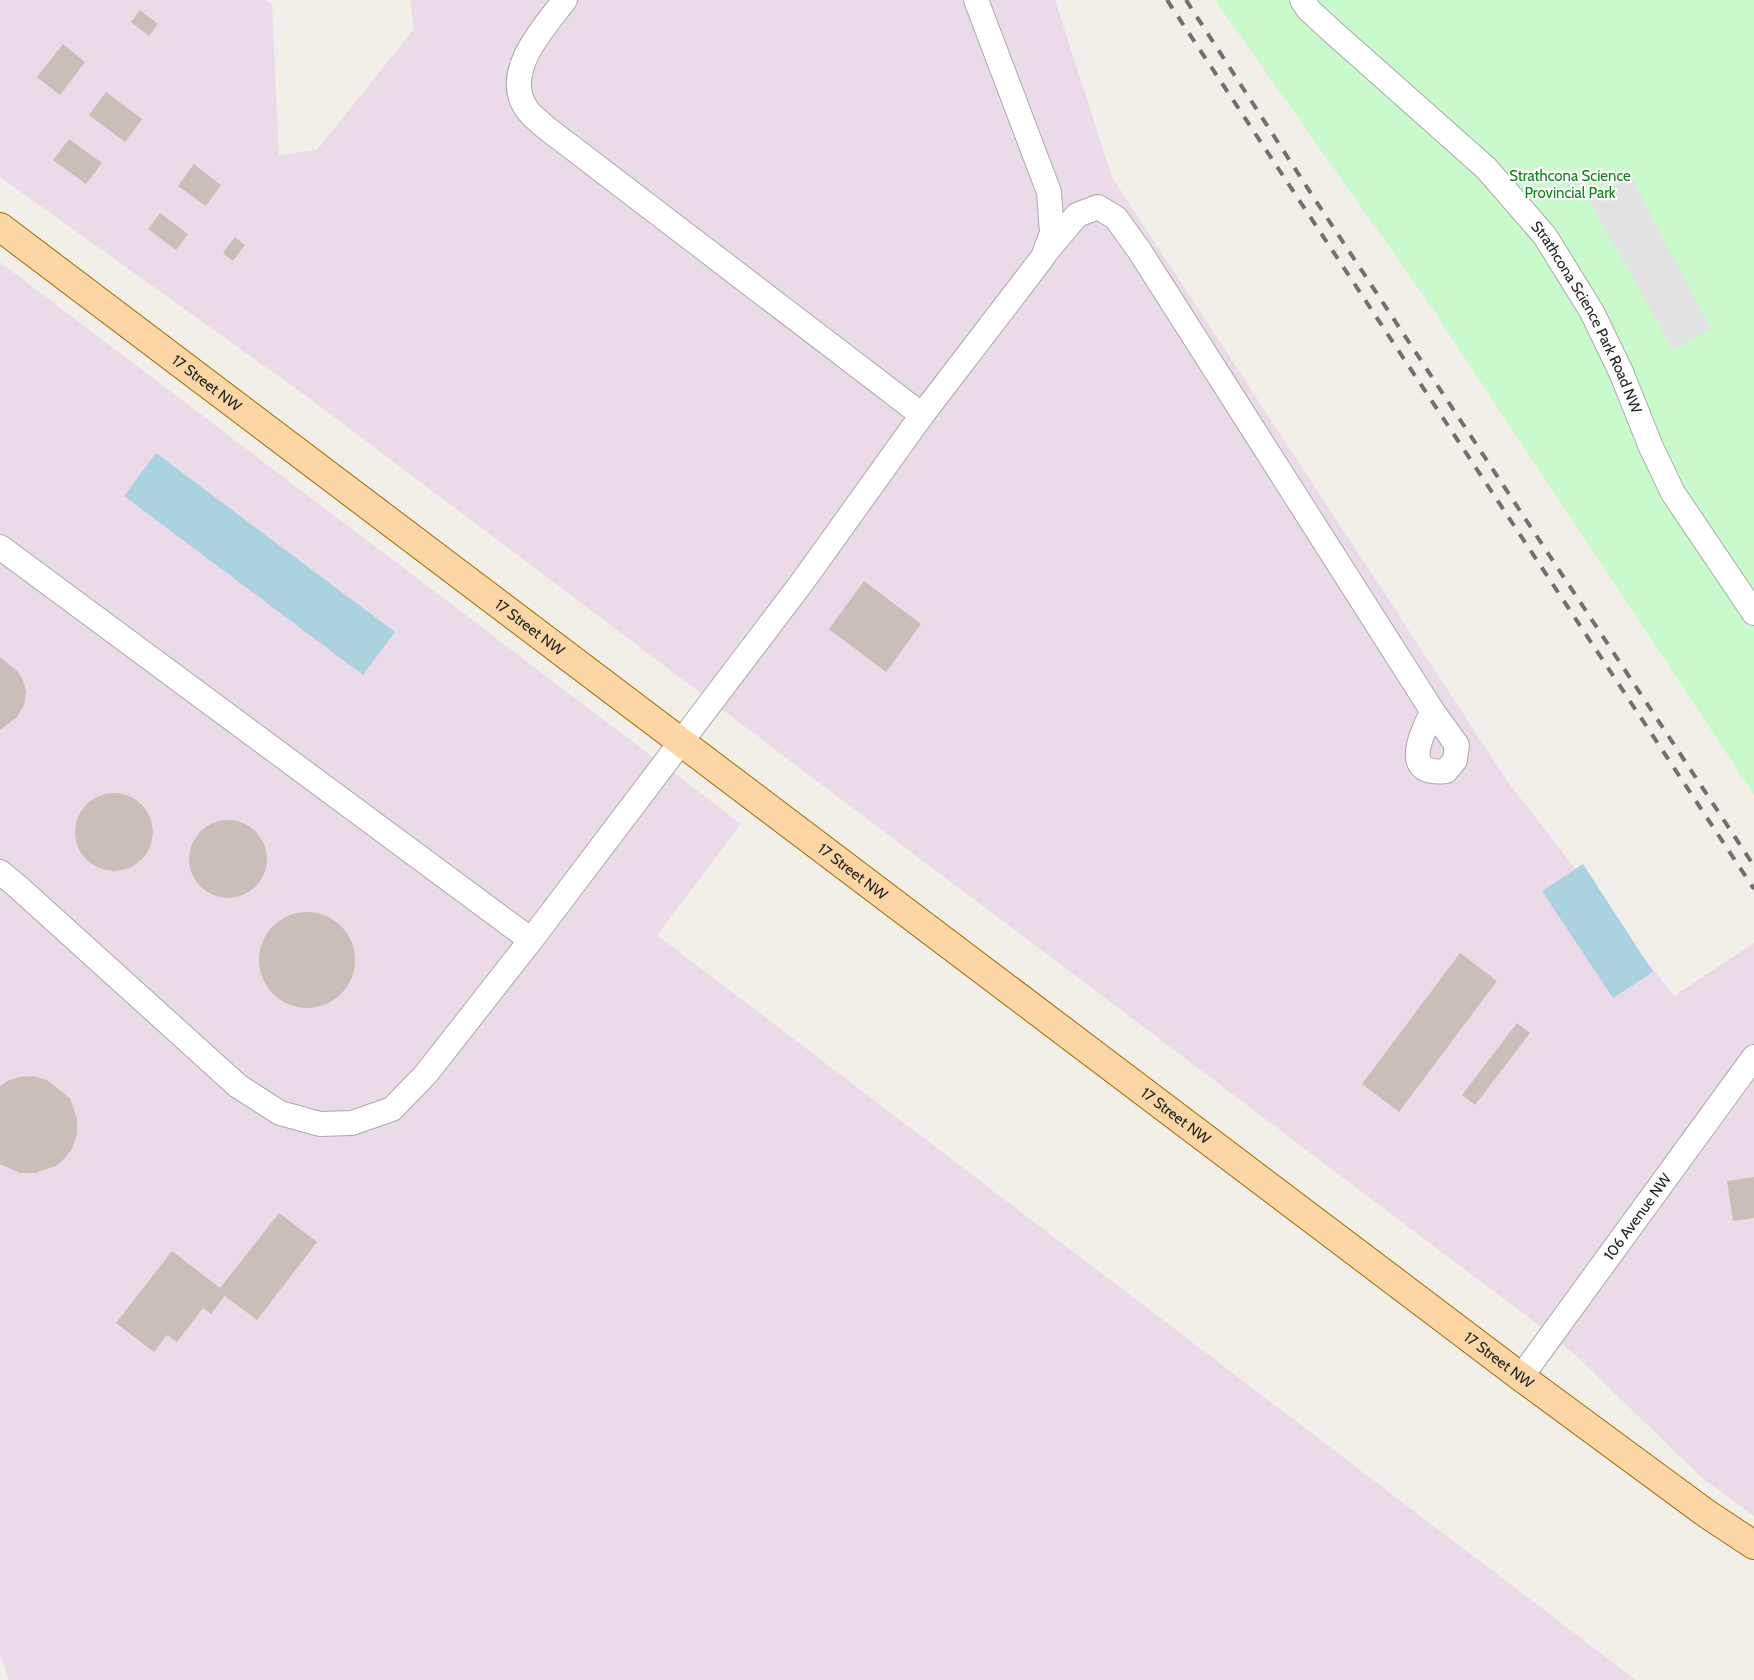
<svg xmlns="http://www.w3.org/2000/svg" width="1754" height="1680" viewBox="0 0 1754 1680" font-family="Cabin,sans-serif">
  <style>
    .industrial { fill: #ebdbe8 }
    .park { fill: #c8facc }
    .parking { fill: #e2e2e2 }
    .water { fill: #aad3df }
    .building { fill: #c7bfb8 }
    .lines { fill: none; stroke-linecap: round; stroke-linejoin: round }
    .minor-casing { stroke: #a9a9a9; stroke-width: 26 }
    .major-casing { stroke: #a06b00; stroke-width: 30 }
    .minor { stroke: #fff; stroke-width: 24 }
    .major { stroke: #fcd6a4; stroke-width: 28 }
    .rail { stroke: #707070; stroke-width: 4; stroke-dasharray: 10 10; stroke-linecap: butt }
    .labels { text-anchor: middle; dominant-baseline: central; stroke-width: 4.5; stroke-linejoin: round; paint-order: stroke }
    .park-label { font-size: 15px; fill: #0c8416; stroke: #fff }
    .street-label { font-size: 15px; fill: #222; stroke: #fff }
  </style>
  <rect width="100%" height="100%" fill="#f2efe9"/>
  <path class="industrial" d="M0,0H266L272,5L279,155L317,150L414,29L410,0H1055L1112,177L1508,782L1674,996L1754,943V1516L1702,1478L1574,1354L1528,1317L313,401L0,177Z
    M0,262L741,824L657,935L1636,1680H9L0,1655Z"/>
  <path class="park" d="M1215,0H1754V795L1426,299Z"/>
  <path class="parking" d="M1631,177L1711,329L1673,350L1589,200Z"/>
  <path class="water" d="M156,453L395,632L363,675L124,496Z
    M1583,864L1653,972L1613,998L1542,891Z"/>
  <path class="building" d="M140,10L158,24L149,36L131,22Z
    M63,44L85,62L60,95L37,77Z
    M106,92L142,119L125,142L89,115Z
    M69,139L102,163L86,184L53,160Z
    M194,164L221,185L206,206L178,186Z
    M160,213L188,234L176,250L148,229Z
    M235,237L245,245L233,261L223,253Z
    M864,581L921,624L886,672L829,629Z
    M0,657L17,671L23,680L26,692L24,705L17,717L0,730Z
    M75 832a39 39 0 1 1 78 0a39 39 0 1 1-78 0Z
    M189 859a39 39 0 1 1 78 0a39 39 0 1 1-78 0Z
    M259 960a48 48 0 1 1 96 0a48 48 0 1 1-96 0Z
    M1460,953L1497,981L1399,1112L1362,1084Z
    M1517,1023L1530,1033L1475,1105L1462,1095Z
    M33,1076L47,1080L70,1098L77,1119V1134L72,1149L61,1162L55,1166L36,1173H20L0,1164V1086L7,1081L19,1077Z
    M1754,1177V1218L1733,1221L1727,1181Z
    M279,1213L317,1242L257,1320L225,1296L211,1314L203,1308L177,1342L167,1335L154,1352L116,1323L172,1251L220,1288Z"/>
  <g class="lines">
    <defs>
      <g id="minor">
        <path d="M565,0C544,27 502,72 526,108C530,115 539,121 545,127L922,415"/>
        <path id="s1" d="M1302,0L1309,10L1334,33L1486,168L1545,236L1592,312L1621,372L1651,447L1673,493L1754,613"/>
        <path d="M1047,251L1077,215L1098,207L1116,218L1139,250L1433,712L1457,745L1455,760L1446,771C1419,774 1413,762 1421,738C1425,728 1427,720 1433,712"/>
        <path d="M0,547L531,940"/>
        <path d="M0,872L17,886L238,1086L280,1113L320,1124L352,1123L392,1109L426,1074L531,940L803,581L922,415L1043,257L1052,233L1049,192L976,0"/>
        <path id="s2" d="M1521,1377L1754,1057"/>
      </g>
      <g id="major">
        <path id="s3" d="M0,227L1521,1377L1707,1514L1754,1545"/>
      </g>
    </defs>
    <use href="#minor" class="minor-casing"/>
    <use href="#major" class="major-casing"/>
    <use href="#minor" class="minor"/>
    <use href="#major" class="major"/>
    <path class="rail" d="M1167,0L1754,889
      M1186,0L1314,198L1754,866"/>
  </g>
  <g class="labels">
    <g class="park-label">
      <text x="1570" y="176">Strathcona Science<tspan x="1570" dy="17">Provincial Park</tspan></text>
    </g>
    <g class="street-label">
      <text stroke="none"><textPath href="#s1" startOffset="431">Strathcona Science Park Road NW</textPath></text>
      <text stroke="none"><textPath href="#s3" startOffset="259">17 Street NW</textPath></text>
      <text stroke="none"><textPath href="#s3" startOffset="664">17 Street NW</textPath></text>
      <text stroke="none"><textPath href="#s3" startOffset="1069">17 Street NW</textPath></text>
      <text stroke="none"><textPath href="#s3" startOffset="1474">17 Street NW</textPath></text>
      <text stroke="none"><textPath href="#s2" startOffset="198">106 Avenue NW</textPath></text>
      <text stroke="none"><textPath href="#s3" startOffset="1879">17 Street NW</textPath></text>
    </g>
  </g>
</svg>
